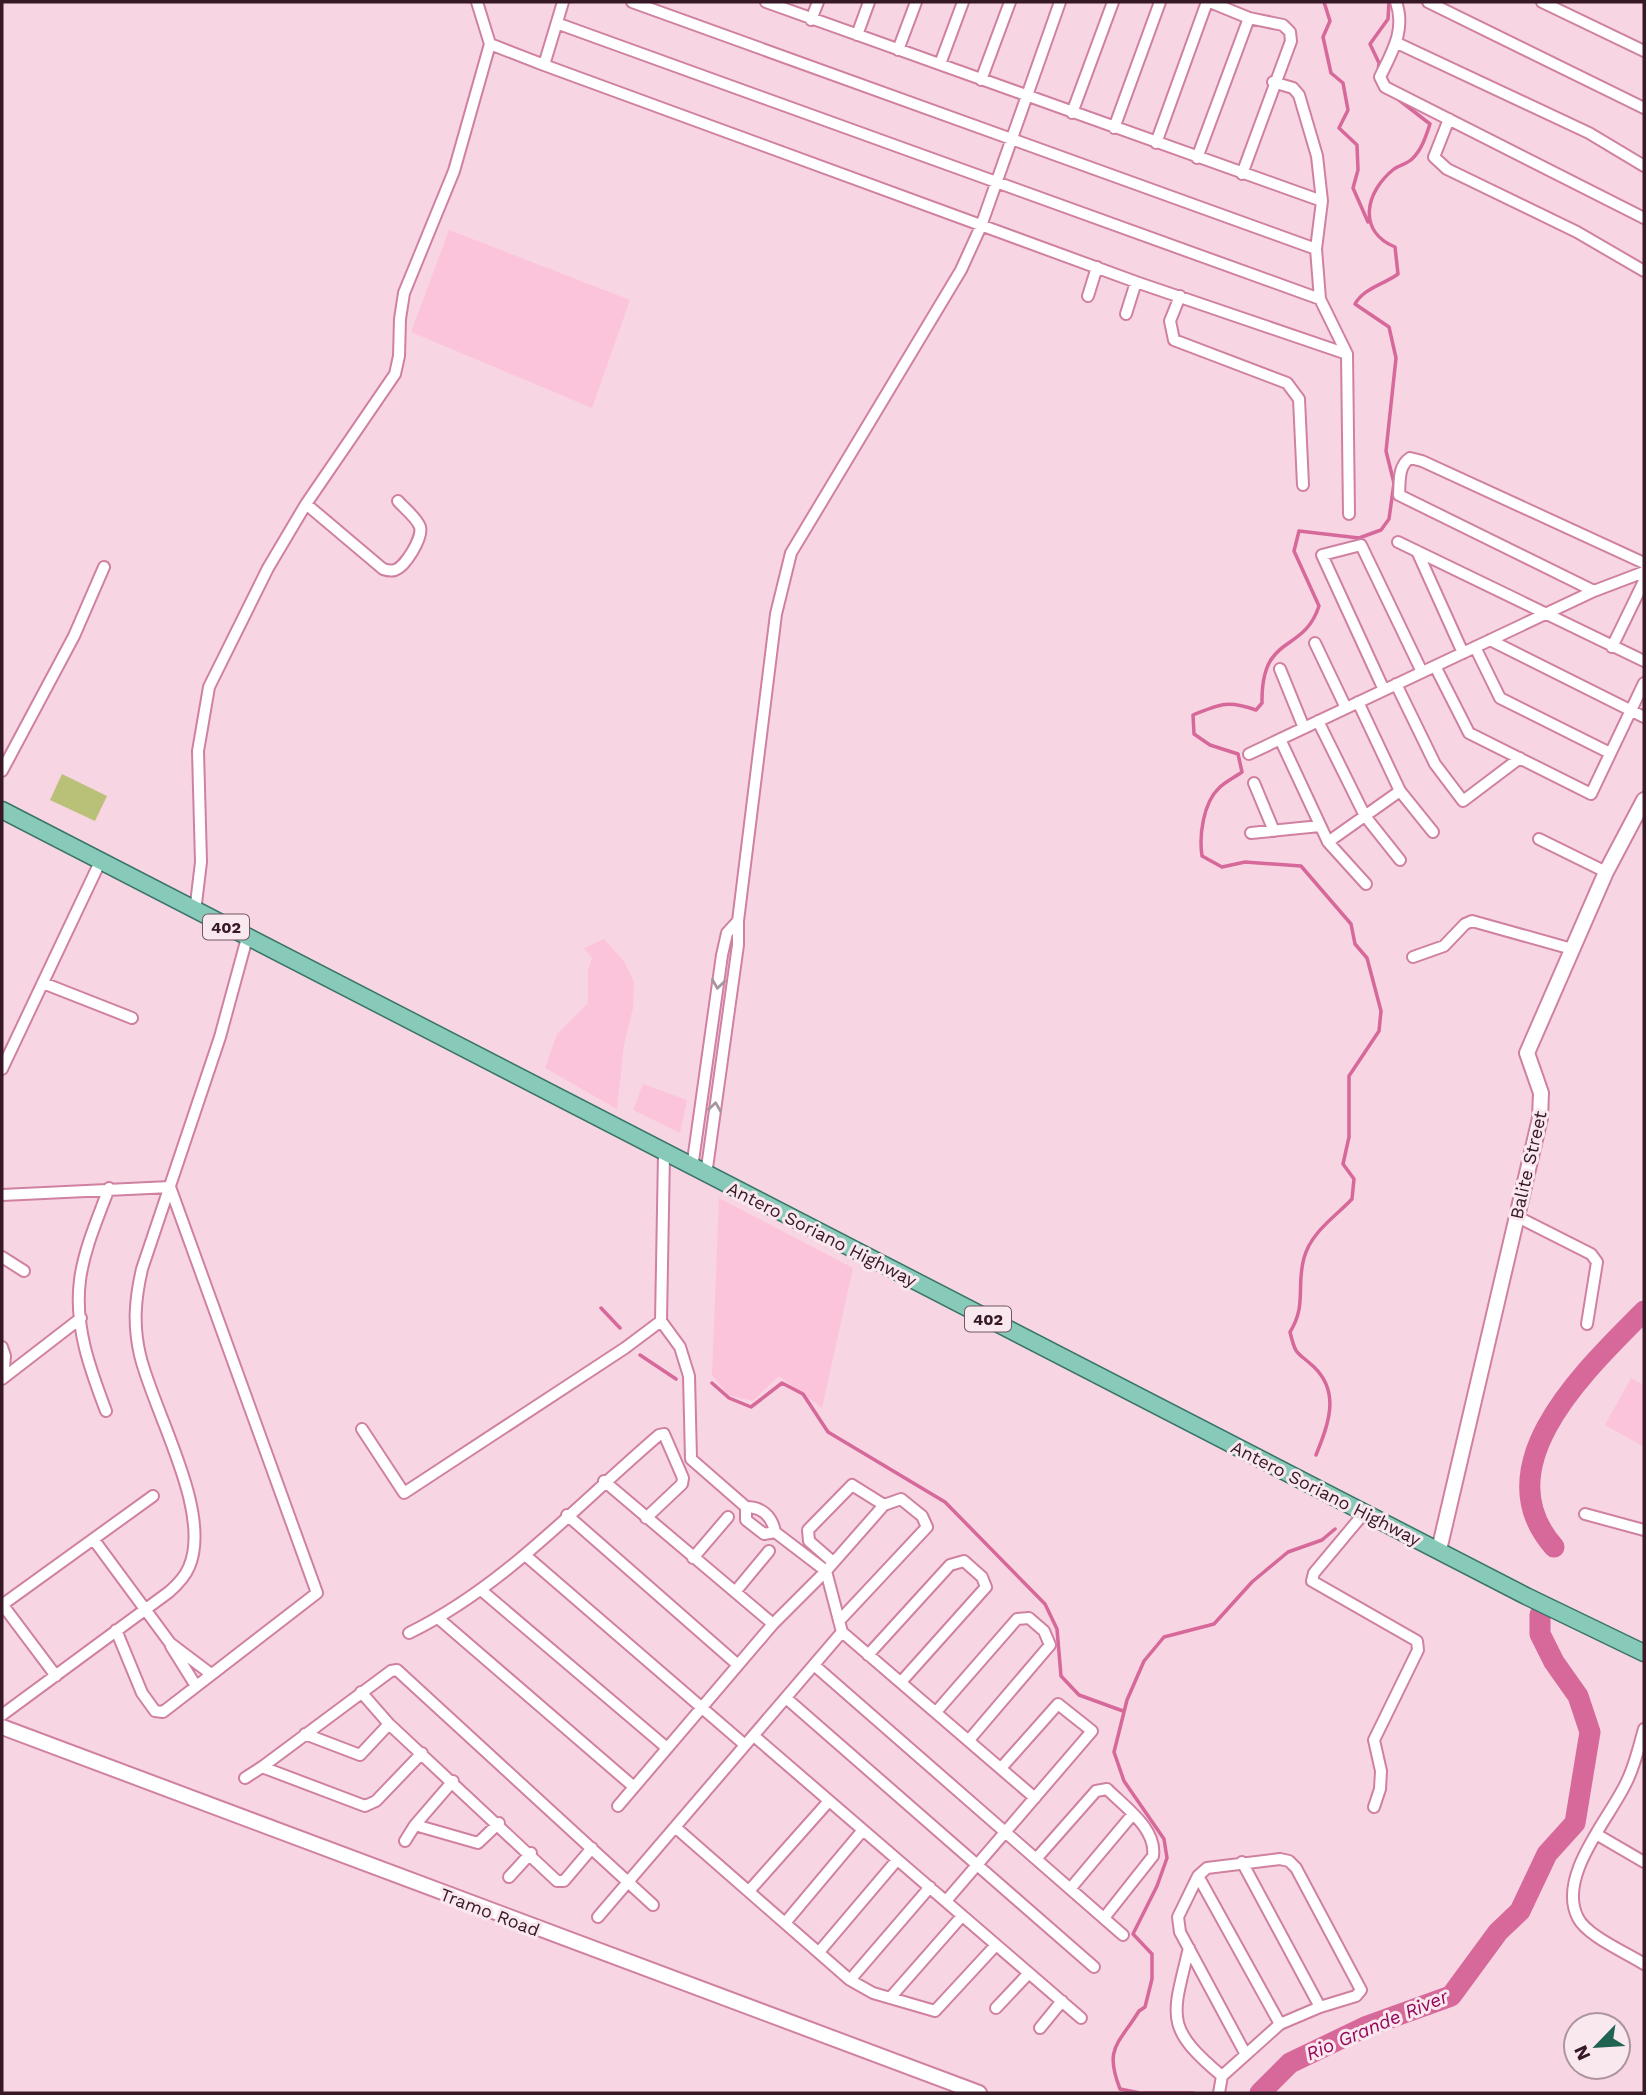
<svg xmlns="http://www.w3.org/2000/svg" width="1646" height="2095" viewBox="0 0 1646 2095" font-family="'Work Sans',sans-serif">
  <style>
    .built { fill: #fcc4da }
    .green { fill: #b9c078 }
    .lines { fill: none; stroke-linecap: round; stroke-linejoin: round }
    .stream { stroke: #d6689a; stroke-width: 3.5 }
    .river { stroke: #d6689a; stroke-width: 21 }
    .street-casing { stroke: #d081a2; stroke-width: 14 }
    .secondary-casing { stroke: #d081a2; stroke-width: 18 }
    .primary-casing { stroke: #387468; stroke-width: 19 }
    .street { stroke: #fff; stroke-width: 10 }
    .secondary { stroke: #fff; stroke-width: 14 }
    .primary { stroke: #88cab9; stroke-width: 16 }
    .oneway { stroke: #a5979d }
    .labels { text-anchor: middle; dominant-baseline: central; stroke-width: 6; stroke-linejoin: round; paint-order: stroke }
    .shield { fill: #fae8ef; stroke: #725662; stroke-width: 2 }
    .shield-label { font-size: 16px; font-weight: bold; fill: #371826 }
    .street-label { font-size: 18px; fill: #371826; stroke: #fae8ef }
    .water-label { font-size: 19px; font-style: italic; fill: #94065a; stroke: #fae8ef }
  </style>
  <rect width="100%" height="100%" fill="#f8d5e3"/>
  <path class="built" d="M449,230L630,300L592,408L411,332Z
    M604,939L624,961L634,982L633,1008L624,1045L617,1109L545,1068L557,1034L588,1003V970L592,958L584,948Z
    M643,1084L687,1100L680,1133L633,1110Z
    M719,1198L853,1268L822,1408L779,1376L753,1401L728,1395L712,1375Z
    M1631,1378L1644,1385V1447L1605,1425Z"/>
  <path class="green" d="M62,774L107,796L95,821L50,800Z"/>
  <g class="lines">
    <path class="stream" d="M1324,2L1330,21L1323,37L1331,73L1343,83L1348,110L1339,128L1357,145L1358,170L1353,188L1368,222
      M1378,72L1379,63L1370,44L1388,19L1389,2
      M601,1308L620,1328
      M640,1355L676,1379
      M712,1383L729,1398L751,1407L782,1383L803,1394L828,1432L945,1502L1045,1604L1057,1629L1061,1676L1079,1695L1123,1711
      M1316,1455C1328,1425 1341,1393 1314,1367C1297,1351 1296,1357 1290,1332C1307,1305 1296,1286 1304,1258C1311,1232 1335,1217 1352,1199L1354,1179L1343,1164L1349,1137V1076L1379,1031L1381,1011L1367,958L1355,944L1351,924L1301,866L1245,862L1222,867L1202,856C1199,836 1203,803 1219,788C1225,782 1235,777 1242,772L1238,754L1210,745L1194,734L1193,715C1220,704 1228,700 1256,710L1262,703C1261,632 1303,655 1319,606L1294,551L1299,531L1359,538L1381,530L1389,519L1394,483L1386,451L1396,358L1389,327L1355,304C1364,288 1383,285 1398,274L1395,247C1357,231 1365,192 1394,169C1399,165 1408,164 1413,158C1422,149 1426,136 1430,124L1399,100
      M1140,2093L1120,2089C1104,2048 1118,2045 1139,2011L1145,2007L1152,1979V1954L1133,1934L1157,1886L1167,1858L1164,1839L1124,1781L1114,1752L1127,1700L1144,1661L1164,1637L1214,1624L1252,1582L1288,1552L1322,1540L1335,1529
      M1143,2093H1193"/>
    <path class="river" d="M1554,1547C1482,1465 1588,1368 1644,1311
      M1260,2093L1290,2063L1365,2027L1451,1996L1498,1932L1520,1911L1547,1854L1575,1823L1590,1732L1578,1696L1554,1662L1540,1634V1615"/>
    <defs>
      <path id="street" d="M563,2L544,65L1136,282L1347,354
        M632,2L1316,249
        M766,2L1322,201
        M1210,2L1249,18L1283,25L1290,32L1291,41L1242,174
        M1396,2C1406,30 1392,52 1380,77L1385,87L1644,218
        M1428,2L1644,108
        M1542,2L1644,51
        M811,20L818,2
        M559,24L1320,299
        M857,35L869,2
        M1397,43L1589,133L1644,166
        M490,44L544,65
        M898,50L916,2
        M940,64L963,2
        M981,80L1010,2
        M1273,82L1293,88L1299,95L1317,156L1322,201L1316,249L1320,299L1347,354L1349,514
        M1072,113L1113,2
        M1449,119L1434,157L1447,169L1577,232L1644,271
        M1114,128L1160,2
        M1156,143L1207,2
        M1197,158L1249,18
        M1088,296L1097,267
        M1180,296L1170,321L1174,340L1287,383L1299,399L1303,485
        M1126,314L1136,282
        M306,504L383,569C386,570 392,571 395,570C405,567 423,538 420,527C417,518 404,508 398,501
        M1398,542L1644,661
        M1417,551L1463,653
        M1594,591L1399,495C1400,481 1398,466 1410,458L1422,461L1644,563
        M1490,640L1644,717
        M1315,643L1346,708
        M1475,647L1500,698L1610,753
        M1612,647L1644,581
        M1435,666L1469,733L1591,794L1644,683
        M1280,669L1304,728
        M1396,684L1435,764L1463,801L1520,758
        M1384,690L1322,555L1361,545L1422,672
        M1358,702L1400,791L1433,832
        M1318,721L1365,816L1400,860
        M1280,739L1328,842L1366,884
        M1249,754L1594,591L1644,572
        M2,771L74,636L104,567
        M1254,783L1274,831
        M1251,833L1320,826
        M1539,839L1606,872
        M1328,842L1400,791
        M195,912L201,862L198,751L209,687L268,568L306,504L395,374L399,356L400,319L404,293L454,171L490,44L477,2
        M1413,957L1444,946L1465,924L1472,921L1572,949
        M43,983L132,1018
        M2,1069L100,862
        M692,1168L722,955L727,933L738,921
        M706,1175L738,945V921L776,614L791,553L961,270L981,226L1060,2
        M2,1195L170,1187L317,1593L163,1712L155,1711L142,1693L116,1630
        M1516,1216L1591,1254L1597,1262L1587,1324
        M2,1257L24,1271
        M2,1347L5,1356L3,1378
        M2,1379L81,1318
        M106,1411C90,1369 74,1326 80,1280C84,1249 98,1218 109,1188
        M362,1429L404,1493L625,1348L661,1321L664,1154
        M604,1481L773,1624
        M746,1507C762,1507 772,1516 775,1532
        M1365,1512L1314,1573L1312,1581L1417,1641L1418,1650L1374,1740L1381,1771L1380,1789L1374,1807
        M1585,1514L1644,1530
        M567,1515L738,1665
        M94,1540L170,1643L211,1674
        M525,1555L745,1745
        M693,1558L728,1517
        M833,1562L809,1541L808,1530L852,1485L884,1505
        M481,1590L667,1748
        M735,1592L769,1551
        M2,1604L56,1676
        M2,1605L153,1496
        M438,1618L634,1787
        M842,1632L1035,1798
        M409,1633C505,1586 578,1504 659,1435L664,1434L683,1478L682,1484L646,1518
        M171,1646L196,1686
        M868,1655L950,1565L964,1561L982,1577L986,1587L901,1682
        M814,1665L1123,1935
        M361,1692L389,1724L557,1881H564L592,1848
        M786,1698L1094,1967
        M936,1712L1017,1619L1029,1618L1044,1631L1050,1645L969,1740
        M2,1715L169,1592C177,1585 185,1577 189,1567C213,1512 153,1411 140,1355C133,1325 135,1299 142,1269L220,1037L247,938
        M1644,1729C1639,1746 1635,1765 1627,1781C1611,1817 1556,1876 1578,1918C1587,1936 1627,1953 1644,1964
        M305,1734L360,1755L389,1724
        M754,1736L1081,2018
        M422,1753L376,1801L365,1806L262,1767L391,1671L397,1670L653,1905
        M245,1778L262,1767
        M618,1806L773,1624L826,1571L884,1505L901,1499L922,1516L927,1527L839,1621
        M415,1825L478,1843L499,1823
        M675,1827L850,1980L873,1993L935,2011L996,1945
        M1596,1834L1644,1862
        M405,1841L415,1825L453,1781
        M1036,1859L1096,1791L1107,1789C1125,1807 1157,1829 1153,1856L1104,1918
        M1242,1862L1320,2007
        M1198,1876L1280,2024
        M509,1877L531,1853
        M1070,1889L1133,1814
        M749,1891L829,1801
        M946,1901L1092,1731L1058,1704L1001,1768
        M598,1917L842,1632L826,1571L775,1532L764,1534L746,1520V1507L691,1459L689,1376L680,1347L661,1321
        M785,1923L863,1830
        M1189,1948C1172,2018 1164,2027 1222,2076
        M819,1952L897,1860
        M850,1980L930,1887
        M890,1998L962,1916
        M996,2008L1029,1973
        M1040,2028L1062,2001
        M1219,2093L1222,2076L1280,2024L1320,2007L1356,1996L1361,1990L1296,1868L1289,1861L1280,1859L1207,1868L1198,1876L1178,1917L1180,1932L1245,2053"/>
      <path id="secondary" d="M1439,1550L1540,1118L1541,1093L1527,1053L1606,872L1644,800
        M2,1727L979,2093"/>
      <path id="primary" d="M2,810L1526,1596L1644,1653"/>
    </defs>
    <use href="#street" class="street-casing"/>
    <use href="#secondary" class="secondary-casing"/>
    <use href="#primary" class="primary-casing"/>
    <use href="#street" class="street"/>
    <use href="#secondary" class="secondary"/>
    <use href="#primary" class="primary"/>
  </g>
  <defs><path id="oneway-chevron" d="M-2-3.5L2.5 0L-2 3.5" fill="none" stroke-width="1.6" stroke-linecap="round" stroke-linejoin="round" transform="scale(1.75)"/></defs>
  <g class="oneway">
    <use href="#oneway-chevron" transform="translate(718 984) rotate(98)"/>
    <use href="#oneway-chevron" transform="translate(715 1107) rotate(-82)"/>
  </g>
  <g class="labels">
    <g class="shield">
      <rect x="203" y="914.5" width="46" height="25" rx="5"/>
      <rect x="965" y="1306.5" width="46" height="25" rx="5"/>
    </g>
    <g class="shield-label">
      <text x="226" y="927">402</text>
      <text x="988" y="1319">402</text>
    </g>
    <g class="street-label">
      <text transform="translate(1528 1165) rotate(-77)">Balite Street</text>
      <text transform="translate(822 1234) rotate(27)">Antero Soriano Highway</text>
      <text transform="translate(1326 1493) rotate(27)">Antero Soriano Highway</text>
      <text transform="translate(490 1912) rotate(21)">Tramo Road</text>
    </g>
    <g class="water-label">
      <text transform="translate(1377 2025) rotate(-23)">Rio Grande River</text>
    </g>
  </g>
  <rect width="1646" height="2095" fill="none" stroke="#371826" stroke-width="7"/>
  <g transform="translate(1597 2046) rotate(245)"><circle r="33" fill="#fae8ef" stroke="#ac959f" stroke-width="2"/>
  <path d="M0-5L12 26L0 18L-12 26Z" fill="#216353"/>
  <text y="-10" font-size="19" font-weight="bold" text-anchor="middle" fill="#371826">N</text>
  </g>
</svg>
